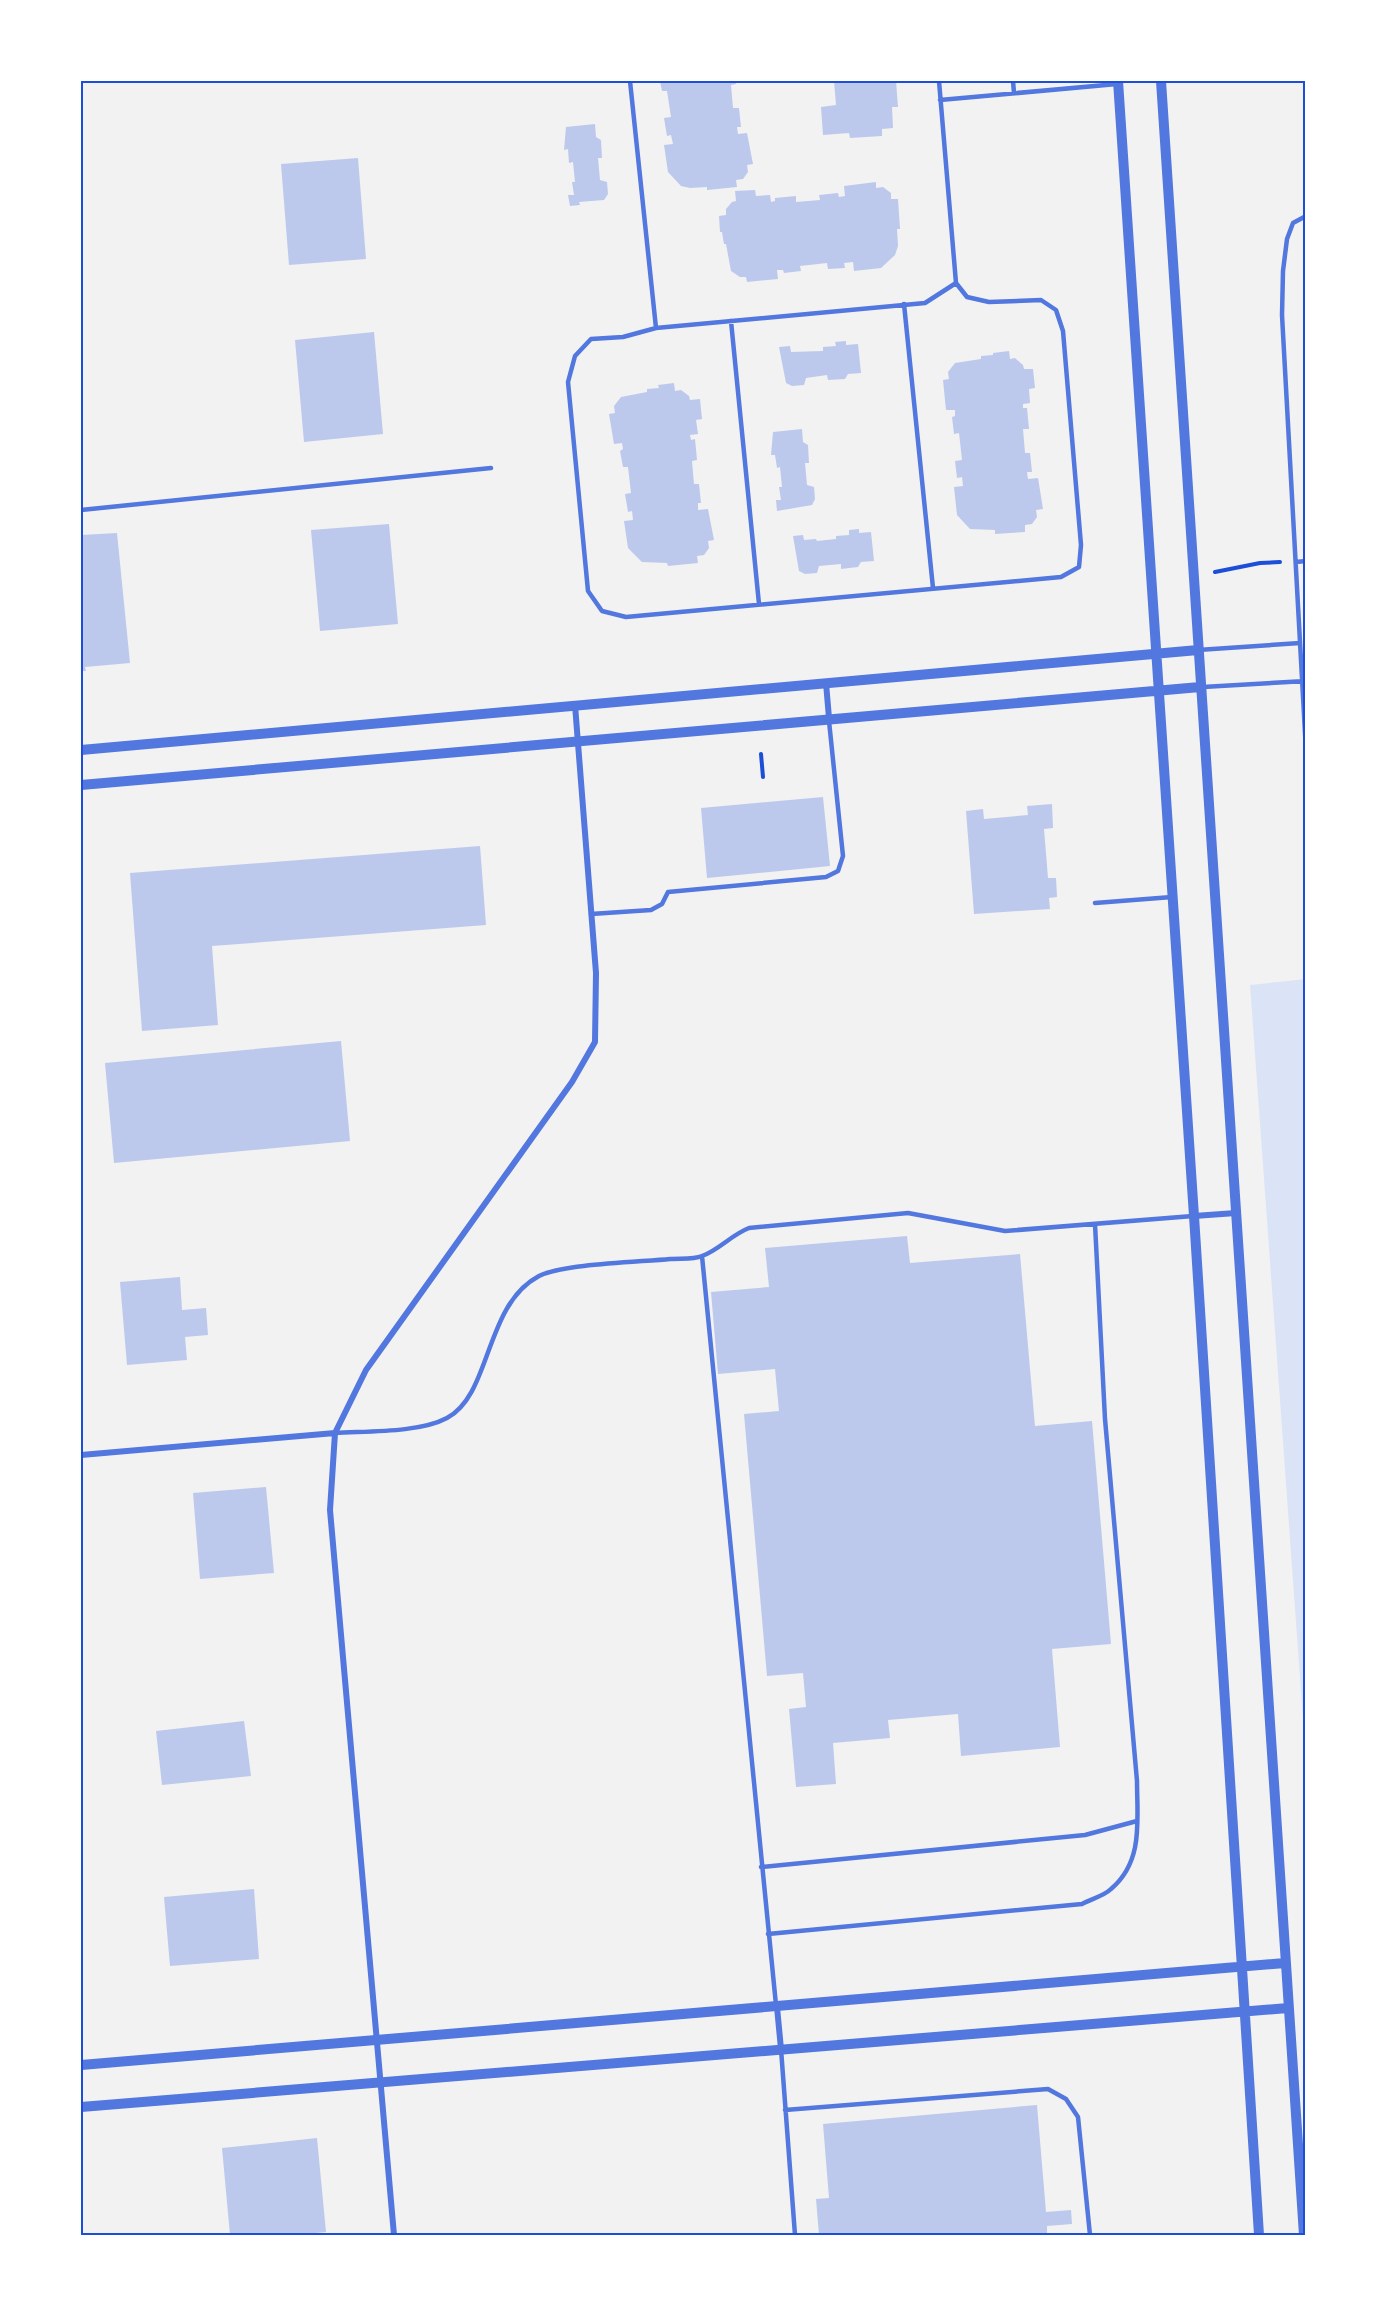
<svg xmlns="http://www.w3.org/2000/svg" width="1387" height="2316" viewBox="0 0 1387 2316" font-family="'Asap Condensed',sans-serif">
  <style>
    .green { fill: #dbe4f7 }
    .building { fill: #bdc9ec }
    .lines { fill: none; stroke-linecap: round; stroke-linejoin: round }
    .path { stroke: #1d4ed8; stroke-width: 4 }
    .service { stroke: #5277de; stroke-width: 4.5 }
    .minor { stroke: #5277de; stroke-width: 6 }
    .tertiary { stroke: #5277de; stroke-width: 10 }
    .neatline { fill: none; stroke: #1d4ed8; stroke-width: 2 }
  </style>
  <rect width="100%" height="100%" fill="#f2f2f2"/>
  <path class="green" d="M1306,979V1761L1250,985Z"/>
  <path class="building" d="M660,81H736V84L731,85L733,108H739L741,127H737L738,134L747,133L753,164L747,165L748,172L743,179L736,180L737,187L707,190V187L690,188L681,186L668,172L664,145L673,144L671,135L667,136L664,118L671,117L667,91H662Z
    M834,81H896L898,107H892L893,128L882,129V136L850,138L849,133L823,135L821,107L836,105Z
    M595,124L596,137L601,140L602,158H598L600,180L607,182L608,194L604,200L579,202L580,205L570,206L568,195H574L572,182H575L573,162L569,163L568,149L564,150L566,127Z
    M358,158L366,259L289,265L281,164Z
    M876,182V188L883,187L891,193V199H898L900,229H897L898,246L895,255L881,268L854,271L853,262L844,263L845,268L828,269L827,263L800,266L801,271L784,273L783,270H777L778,279L747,282L746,277H740L731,271L726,244H724L722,232H720L719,216L726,215V209L732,202L736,201L735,191L755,190L756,196L770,195L771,202L775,201V198L796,196V202L820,200L819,195L838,193L839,197L845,196L844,186Z
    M374,332L383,434L304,442L295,340Z
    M846,341V345L858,344L861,373L848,374L845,379L828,380L827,375L806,378L804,385L792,386L786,383L779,347L790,346L791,352L823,351V347L836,346L835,342Z
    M1009,351L1010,359L1015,358L1023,365L1024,369H1033L1035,388L1029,389L1030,403L1023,404V408H1027L1029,429H1023L1025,453H1030L1032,472H1027L1028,479L1038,478L1043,509L1036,510L1037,517L1032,524L1025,525V532L995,534V530L970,529L957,515L954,487L963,486L962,477L957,478L955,461L962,460L959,433L954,434L952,417L955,416V410H946L943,380L949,379L948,372L955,363L981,359V356L993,355V353Z
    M674,383L675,391L681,390L689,396L690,400L700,399L702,419L696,420L698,434L690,435L691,440L695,439L697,460L692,461L694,484H699L701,503H698V510L708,509L714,540L708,541L709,548L704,555L697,556L698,563L668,566L667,563L642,562L628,548L624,521L633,520L632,511L628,512L625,494L631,493L628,467H623L620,451L623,449L622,443L614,444L609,414L615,413L614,406L621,397L647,392V389L659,388L658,385Z
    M802,429L803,442L808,445L809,463H805L807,485L814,487L815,499L812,505L777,511L776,500H781L779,487H782L780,467L777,468L775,455H771L773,432Z
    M389,524L398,624L320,631L311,530Z
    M859,529V533L871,532L874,561L861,562L858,567L841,569V564L819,566L817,573L805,574L799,571L793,536L803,535L804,540L816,539L817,541L836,539V536L849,535V530Z
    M117,533L130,663L85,667L86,671H81V535Z
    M823,797L830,866L707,878L701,808Z
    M1052,804L1053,828L1044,829L1048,878H1056L1057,897L1049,898L1050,909L974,914L966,811L983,809L984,819L1028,815L1027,806Z
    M480,846L486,925L212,946L218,1025L142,1031L130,873Z
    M341,1041L350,1141L114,1163L105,1063Z
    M907,1236L910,1263L1020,1254L1035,1426L1092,1421L1111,1644L1052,1649L1060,1747L961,1756L958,1714L888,1720L890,1738L833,1743L836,1784L796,1787L789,1709L806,1707L803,1673L767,1676L744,1414L779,1411L775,1369L718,1374L711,1292L769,1287L765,1248Z
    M180,1277L182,1310L206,1308L208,1335L185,1337L187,1360L127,1365L120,1282Z
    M266,1487L274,1573L200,1579L193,1493Z
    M244,1721L251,1776L162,1785L156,1731Z
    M254,1889L259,1959L170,1966L164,1897Z
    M1037,2105L1046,2212L1071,2210L1072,2224L1047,2226V2235H819L816,2199L829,2198L823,2124Z
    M317,2138L326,2232L294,2235H230L222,2148Z"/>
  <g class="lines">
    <path class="path" d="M1215,572L1260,563L1280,562
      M761,754L763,777"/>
    <path class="service" d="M630,81L656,328L925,303L956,283L939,81
      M1013,81L1014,93
      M940,100L1117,84
      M1306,216L1293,223L1287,239L1283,271L1282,315L1306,751
      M904,304L933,588
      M731,321L759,604
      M656,328L623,337L591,339L575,356L568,382L588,591L602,611L626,617L1061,577L1079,567L1081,545L1063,331L1056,310L1041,300L989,302L967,297L956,283
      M81,510L491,468
      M1296,562L1306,561
      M1198,650L1300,643
      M1203,687L1306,681
      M1095,903L1172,897
      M591,914L651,910L662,904L668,892L826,877L838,871L843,856L829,721
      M702,1256L776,2005
      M335,1433C366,1431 419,1433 447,1418C492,1394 484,1305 539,1276C562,1264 640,1262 670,1259C680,1258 693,1260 702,1256C719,1250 731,1235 749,1228L908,1213L1005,1231L1193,1216
      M761,1867L1085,1835L1137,1821
      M768,1934L1082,1904C1091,1899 1104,1896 1111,1889C1144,1861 1137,1820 1137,1781L1105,1419L1095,1224
      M781,2049L795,2235
      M785,2110L1048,2089L1066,2099L1078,2117L1090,2235"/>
    <path class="minor" d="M826,683L829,718
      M1194,1216L1236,1213
      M81,1455L335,1433
      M777,2007L781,2049
      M394,2235L330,1510L335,1433L366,1370L572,1082L595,1042L596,973L575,705"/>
    <path class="tertiary" d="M1118,81L1194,1216L1259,2235
      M1161,81L1304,2235
      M81,750L1198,650
      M81,785L1200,687
      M81,2065L1285,1963
      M81,2107L1288,2008"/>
  </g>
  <rect width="1387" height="2316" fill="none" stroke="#ffffff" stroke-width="165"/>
  <rect x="82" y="82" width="1222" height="2152" class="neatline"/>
</svg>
